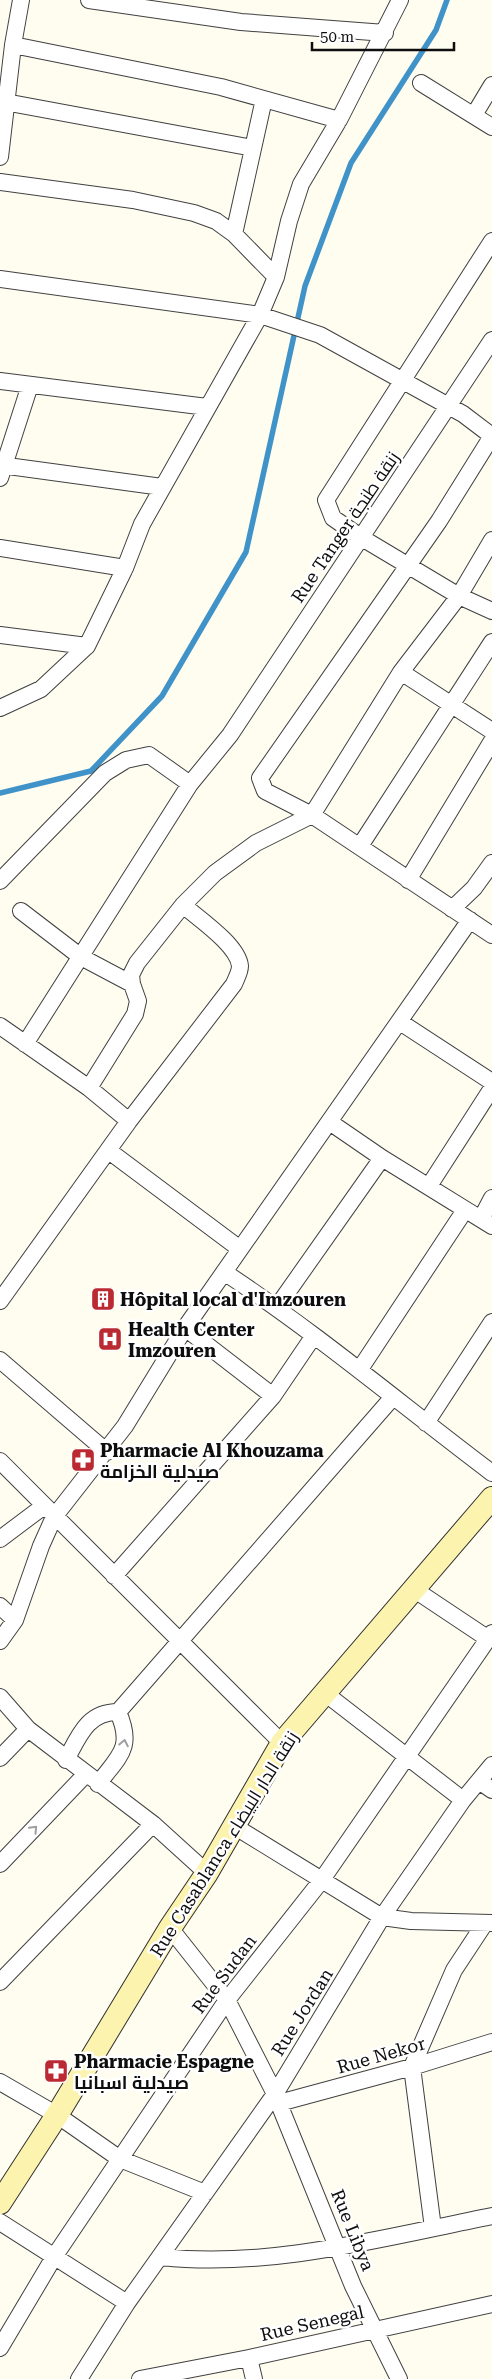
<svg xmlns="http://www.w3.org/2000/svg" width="492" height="2379" viewBox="0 0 492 2379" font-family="'Roboto Serif',Cairo,serif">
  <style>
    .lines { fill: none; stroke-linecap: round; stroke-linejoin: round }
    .stream { stroke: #4093c9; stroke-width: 5.5 }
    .street-casing { stroke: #414141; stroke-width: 18 }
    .secondary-casing { stroke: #303030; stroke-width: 24 }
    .street { stroke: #fff; stroke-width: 16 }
    .secondary { stroke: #fcf3ae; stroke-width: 22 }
    .oneway { stroke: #9f9f9f }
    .labels { text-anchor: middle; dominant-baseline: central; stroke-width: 5; stroke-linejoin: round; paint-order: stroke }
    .street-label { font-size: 18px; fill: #0e0e0e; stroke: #fff }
    .poi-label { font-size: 18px; font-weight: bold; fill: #0e0e0e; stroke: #fff; text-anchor: start }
  </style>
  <rect width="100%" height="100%" fill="#fffcf0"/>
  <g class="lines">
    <path class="stream" d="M0,793L91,771L162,696L246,552L305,286L351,163L436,30L447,0"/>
    <defs>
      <path id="street" d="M89,0L241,22L385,33
        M13,45L221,87L339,120
        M421,83L492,127
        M0,101L253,148
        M474,115L492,85
        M0,157L13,45L21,0
        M0,182L133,200L194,213L216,221L234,234L276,277
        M234,234L264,99
        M492,241L326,500L333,518L362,538L459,596L492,611
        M0,279L260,315L320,335L463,414L492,436
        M0,381L207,407
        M492,436L439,521L260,778L265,791L312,815L492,935
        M0,465L162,487
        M0,478L30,385
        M0,548L125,568
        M0,635L87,646L125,568L142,524L260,315L276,277L289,221L301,184L339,120L400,0
        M401,672L492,731
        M0,708L41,689L87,646
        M360,846L492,642
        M408,880L492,741
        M0,881L105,773L126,760L149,755L190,784
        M452,909L474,888L492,863
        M21,911L81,957L132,984
        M400,1022L492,1082
        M0,1026L89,1088L129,1121
        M25,1044L190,784L230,735L492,340
        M89,1088L135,1014L138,1001L132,984L131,975L137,963L183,905L215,873L256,843L312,815L401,672L459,596L492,540
        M331,1123L382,1158L492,1226
        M109,1151L240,1249
        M429,1186L492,1088
        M481,1219L492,1198
        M224,1272C318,1334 403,1406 492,1473
        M0,1301L129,1121L234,984C236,979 240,972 240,966C238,945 199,919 183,905
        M277,1307L382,1158
        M185,1328L273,1396
        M0,1360L107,1452
        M360,1369L465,1210
        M426,1423L492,1322
        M0,1461L282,1743
        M0,1539L44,1506
        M114,1576L273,1396L313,1337
        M415,1590L487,1638
        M0,1606L15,1620
        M0,1641L15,1620L41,1546L54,1517L125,1426L185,1328L470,920
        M326,1694L463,1800
        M0,1697L28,1729L153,1824L207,1873
        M118,1712L393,1397
        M0,1758L28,1729
        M66,1760C79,1736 87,1712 118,1712C134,1748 119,1756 98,1784
        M479,1781L492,1790
        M234,1826L382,1917L411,1921L492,1923
        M0,1864L85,1775
        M170,1928L227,2000L275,2094L353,2286L399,2379
        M0,1982L153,1824
        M0,2082L57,2115L120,2159L205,2193
        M279,2103L412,2067L492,2042
        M0,2222L127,2303
        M433,2228L412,2067L454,1970L485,1923
        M162,2257C270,2269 386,2237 492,2216
        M0,2348L54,2257L227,2000L321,1881L492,1633
        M249,2358L254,2379
        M79,2379L127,2303L275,2094L382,1917L463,1800L492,1765
        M140,2379L249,2358L492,2304"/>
      <path id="secondary" d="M0,2203L57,2115L170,1928L207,1873L282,1743L492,1498"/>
    </defs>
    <use href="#street" class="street-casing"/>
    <use href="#secondary" class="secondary-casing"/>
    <use href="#street" class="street"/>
    <use href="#secondary" class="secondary"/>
  </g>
  <defs><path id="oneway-chevron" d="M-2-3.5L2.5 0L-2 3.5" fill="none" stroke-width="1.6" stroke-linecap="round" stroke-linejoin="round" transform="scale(1.25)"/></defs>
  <g class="oneway">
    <use href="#oneway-chevron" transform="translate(124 1743) rotate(-79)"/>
    <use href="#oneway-chevron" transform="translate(34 1829) rotate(-47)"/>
  </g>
  <defs>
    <symbol id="building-square" viewBox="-11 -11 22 22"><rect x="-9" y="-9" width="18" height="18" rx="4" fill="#bb2a32" stroke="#fff"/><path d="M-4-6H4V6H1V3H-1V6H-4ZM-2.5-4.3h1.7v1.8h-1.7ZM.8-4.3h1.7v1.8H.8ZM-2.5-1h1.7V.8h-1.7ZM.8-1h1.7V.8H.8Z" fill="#fff"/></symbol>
    <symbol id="hospital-square" viewBox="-11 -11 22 22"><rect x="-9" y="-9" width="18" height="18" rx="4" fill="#bb2a32" stroke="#fff"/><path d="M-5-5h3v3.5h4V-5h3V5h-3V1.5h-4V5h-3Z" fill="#fff"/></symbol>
    <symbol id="pharmacy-square" viewBox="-11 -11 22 22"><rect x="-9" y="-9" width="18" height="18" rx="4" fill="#bb2a32" stroke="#fff"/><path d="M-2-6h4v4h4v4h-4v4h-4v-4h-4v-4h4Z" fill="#fff"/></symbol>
  </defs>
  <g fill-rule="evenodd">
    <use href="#building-square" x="89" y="1285" width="28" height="28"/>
    <use href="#hospital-square" x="96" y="1325" width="28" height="28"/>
    <use href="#pharmacy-square" x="69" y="1446" width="28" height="28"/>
    <use href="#pharmacy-square" x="42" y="2057" width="28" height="28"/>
  </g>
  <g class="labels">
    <g class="street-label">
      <text transform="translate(345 527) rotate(-56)">Rue Tanger زنقة طنجة</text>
      <text transform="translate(224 1844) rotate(-58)">Rue Casablanca زنقة الدار البيضاء</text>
      <text transform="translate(224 1974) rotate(-53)">Rue Sudan</text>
      <text transform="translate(302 2012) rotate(-58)">Rue Jordan</text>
      <text transform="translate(381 2055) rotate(-16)">Rue Nekor</text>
      <text transform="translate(353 2230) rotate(68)">Rue Libya</text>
      <text transform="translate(312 2323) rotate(-13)">Rue Senegal</text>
    </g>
    <g class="poi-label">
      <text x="120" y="1299">Hôpital local d'Imzouren</text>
      <text x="128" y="1329">Health Center<tspan x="128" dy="21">Imzouren</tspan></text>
      <text x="100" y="1450">Pharmacie Al Khouzama<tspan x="100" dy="21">صيدلية الخزامة</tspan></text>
      <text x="74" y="2061">Pharmacie Espagne<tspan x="74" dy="21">صيدلية اسبانيا</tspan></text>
    </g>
  </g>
  <path d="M312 42v8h142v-8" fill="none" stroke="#0e0e0e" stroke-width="2.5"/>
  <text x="320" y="42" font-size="15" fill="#0e0e0e" stroke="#ffffff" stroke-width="4" paint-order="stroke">50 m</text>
</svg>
